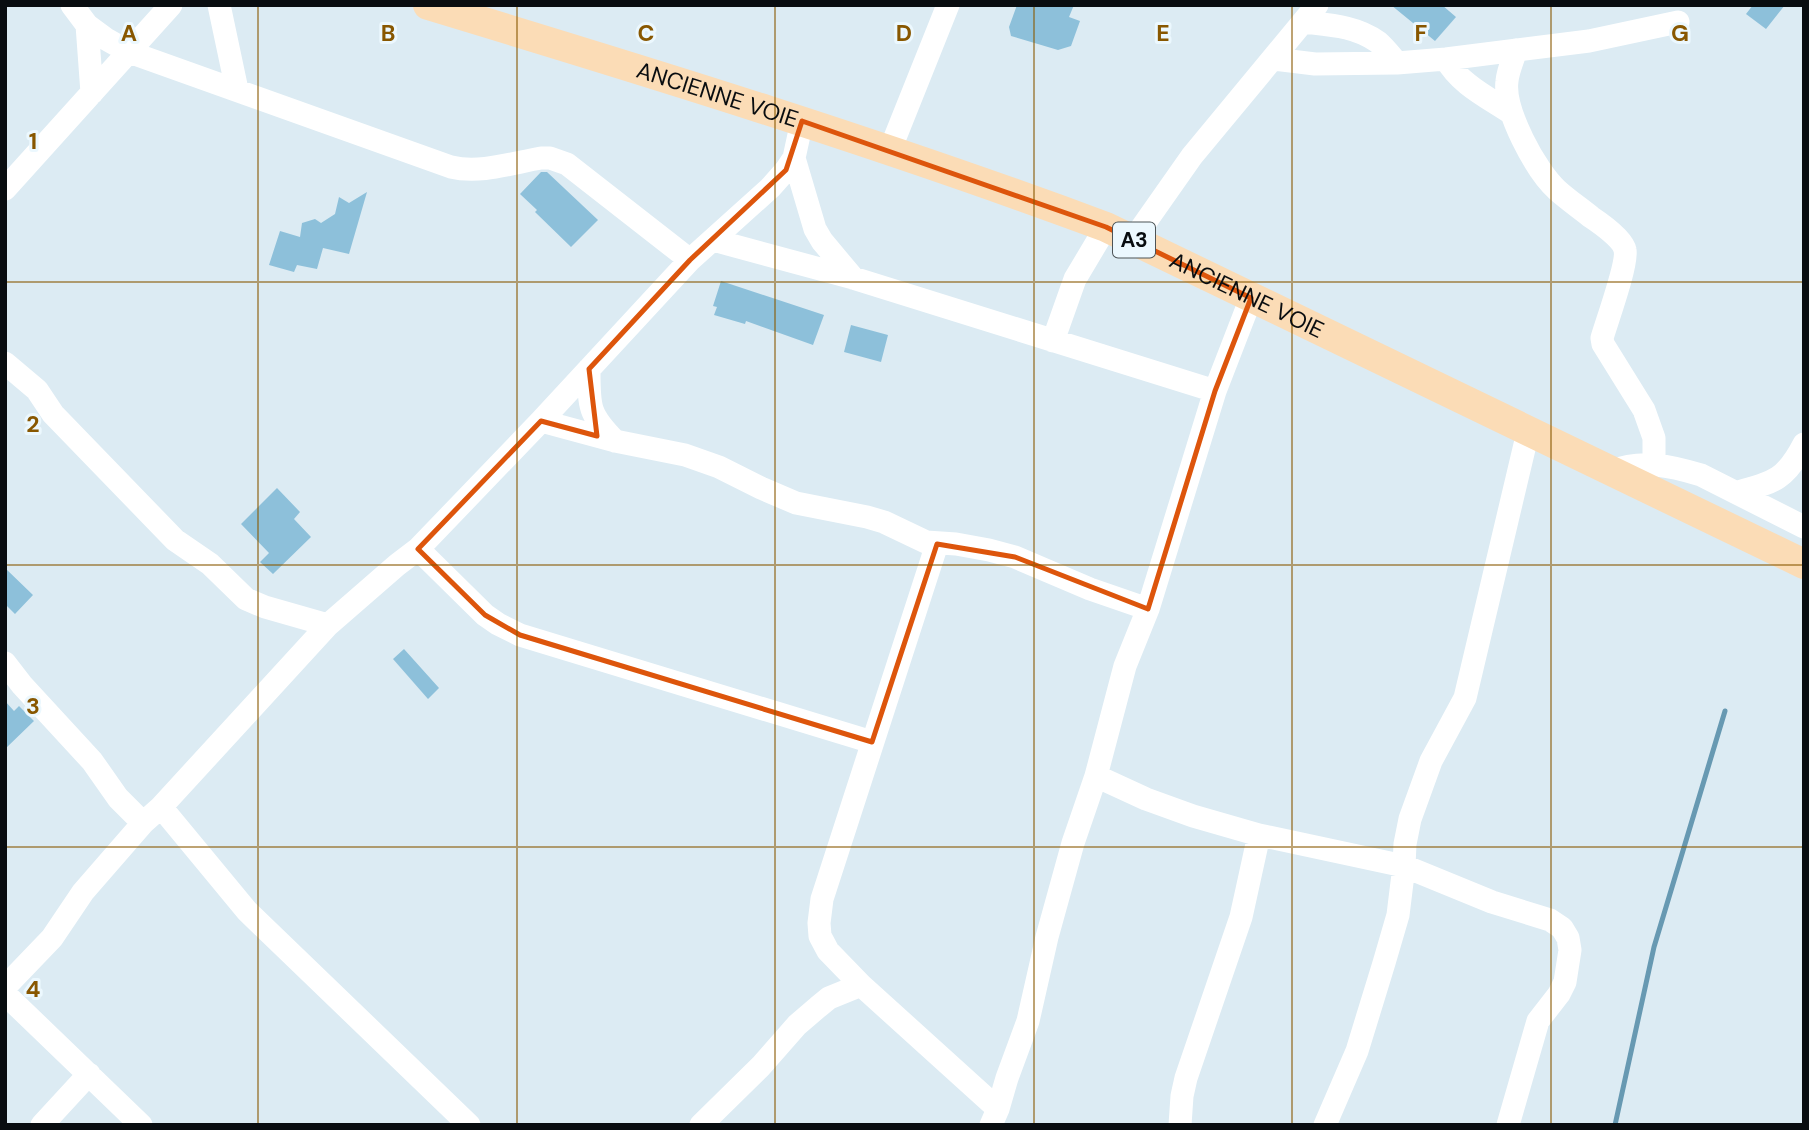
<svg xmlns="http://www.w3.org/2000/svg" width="1809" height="1130" viewBox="0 0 1809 1130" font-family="'DM Sans',sans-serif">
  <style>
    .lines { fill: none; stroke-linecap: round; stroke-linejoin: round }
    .stream { stroke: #6799b2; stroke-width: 5 }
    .building { fill: #8dc0da }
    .minor { stroke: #fff; stroke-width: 23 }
    .major { stroke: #fbdcb6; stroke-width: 30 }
    .marked { fill: none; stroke: #dd550c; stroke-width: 5; stroke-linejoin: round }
    .grid { fill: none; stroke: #885700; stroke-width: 2; stroke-opacity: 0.55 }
    .labels { text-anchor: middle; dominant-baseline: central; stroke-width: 6; stroke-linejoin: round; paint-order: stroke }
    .shield { fill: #ecf8fe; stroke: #4d5457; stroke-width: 2 }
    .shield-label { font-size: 21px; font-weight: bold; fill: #090d10 }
    .street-label { font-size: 23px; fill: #090d10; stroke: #ecf8fe }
    .grid-label { font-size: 23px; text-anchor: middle; font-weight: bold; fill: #885700; stroke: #ecf8fe; stroke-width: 6; stroke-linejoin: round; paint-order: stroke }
  </style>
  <rect width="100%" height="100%" fill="#dcebf3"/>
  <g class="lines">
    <path class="stream" d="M1615,1125L1654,947L1725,711"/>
  </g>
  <path class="building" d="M1017,5H1074L1069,17L1080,21L1071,46L1058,50L1011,36L1009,27Z
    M1391,5H1442L1456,17L1435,41Z
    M1753,5H1785L1766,29L1746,14Z
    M541,172H547L598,220L571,247L535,212L537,210L520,194Z
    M367,192L349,254L323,248L317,269L297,265L294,272L269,265L280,231L300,237L302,223L315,219L321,223L335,214L339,197L349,203Z
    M721,281L824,315L813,345L746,321L745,324L714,315L717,307L713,306Z
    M851,325L888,335L881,362L844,352Z
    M277,488L300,512L294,519L311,537L273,574L260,562L269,553L241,524Z
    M5,568L33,595L15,614L5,604Z
    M404,649L439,688L428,699L393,659Z
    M5,701L14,711L19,706L34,721L5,749Z"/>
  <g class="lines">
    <path class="minor" d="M72,5L87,25L106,39L129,52L451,167C480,174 512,163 541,158H550L567,164L690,260
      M219,5L237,90
      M1304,22C1330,25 1356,26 1378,42C1385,48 1391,56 1397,63
      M87,25L92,93
      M1516,50C1513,60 1508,70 1507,81C1503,110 1536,171 1557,190C1568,200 1580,208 1591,217C1600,223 1623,239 1625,250C1628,263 1607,321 1602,338L1603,344L1644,410L1654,438V464
      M1274,59L1315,64L1397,63L1446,59L1589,41L1678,22
      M1446,59C1459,84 1489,98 1511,113
      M890,150L948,5
      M794,158L815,229L822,241L853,278
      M5,189L171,5
      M713,240L853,278L1215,391
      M1133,240L1192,156L1317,5
      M1053,341L1075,279L1106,227
      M5,363L37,390L53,414L175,540L210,564L246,599L265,607L328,625
      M589,369C589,406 588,414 615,441
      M541,421L615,441L685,455L719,467L761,488L796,503L867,517L884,522L926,542L956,544L989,550L1015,557L1090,589L1148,609
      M1612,471C1642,459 1671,466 1701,475L1804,527
      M1738,492C1775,482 1786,479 1804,444
      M937,544L822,899L819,923L820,936L828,951L861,985L998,1109
      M418,549L485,615L498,624L520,635L872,742
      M5,663L22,685L92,761L118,798L143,823
      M1096,776L1146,799L1193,816L1259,835L1404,866L1492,902L1550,920L1562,928L1568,938L1570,950L1565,982L1559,994L1538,1021L1508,1125
      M161,807L247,911L469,1125
      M5,987L52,938L83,892L143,823L161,807L328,625L397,565L418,549L541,421L690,260L770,188L786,170L794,158L802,121
      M5,994L141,1125
      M42,1125L89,1074
      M701,1125L761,1066L797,1025L818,1007L829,998L861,985
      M991,1125L998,1109L1007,1078L1028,1021L1047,937L1073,843L1096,776L1125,666L1148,609L1215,391L1251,298
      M1180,1125L1182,1096L1186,1078L1241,917L1259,835
      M1325,1125L1357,1051L1384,963L1398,915L1404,866L1405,844L1410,819L1431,761L1465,698L1528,432"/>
    <path class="major" id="s1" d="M428,5C656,74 883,144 1106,227L1804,564"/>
  </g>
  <path class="marked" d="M802,121L1106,227L1251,298L1215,391L1148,609L1015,557L937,544L872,742L520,635L485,615L418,549L541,421L597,436L589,369L690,260L786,170Z"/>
  <path class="grid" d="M258,5V1125M517,5V1125M775,5V1125M1034,5V1125M1292,5V1125M1551,5V1125M5,282H1804M5,565H1804M5,847H1804"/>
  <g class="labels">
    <rect class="shield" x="1113" y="222.5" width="42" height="35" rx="5"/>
    <g class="shield-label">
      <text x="1134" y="240">A3</text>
    </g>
    <g class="street-label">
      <text stroke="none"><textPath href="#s1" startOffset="303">ANCIENNE VOIE</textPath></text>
      <text stroke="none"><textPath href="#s1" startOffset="870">ANCIENNE VOIE</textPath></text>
    </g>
  </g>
  <g class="grid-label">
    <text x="129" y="41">A</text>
    <text x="388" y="41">B</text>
    <text x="646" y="41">C</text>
    <text x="904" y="41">D</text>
    <text x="1163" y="41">E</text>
    <text x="1421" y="41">F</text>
    <text x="1680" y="41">G</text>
    <text x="33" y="149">1</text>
    <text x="33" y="432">2</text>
    <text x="33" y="714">3</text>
    <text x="33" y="997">4</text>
  </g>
  <rect width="1809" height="1130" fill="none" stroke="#090d10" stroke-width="14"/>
</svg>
